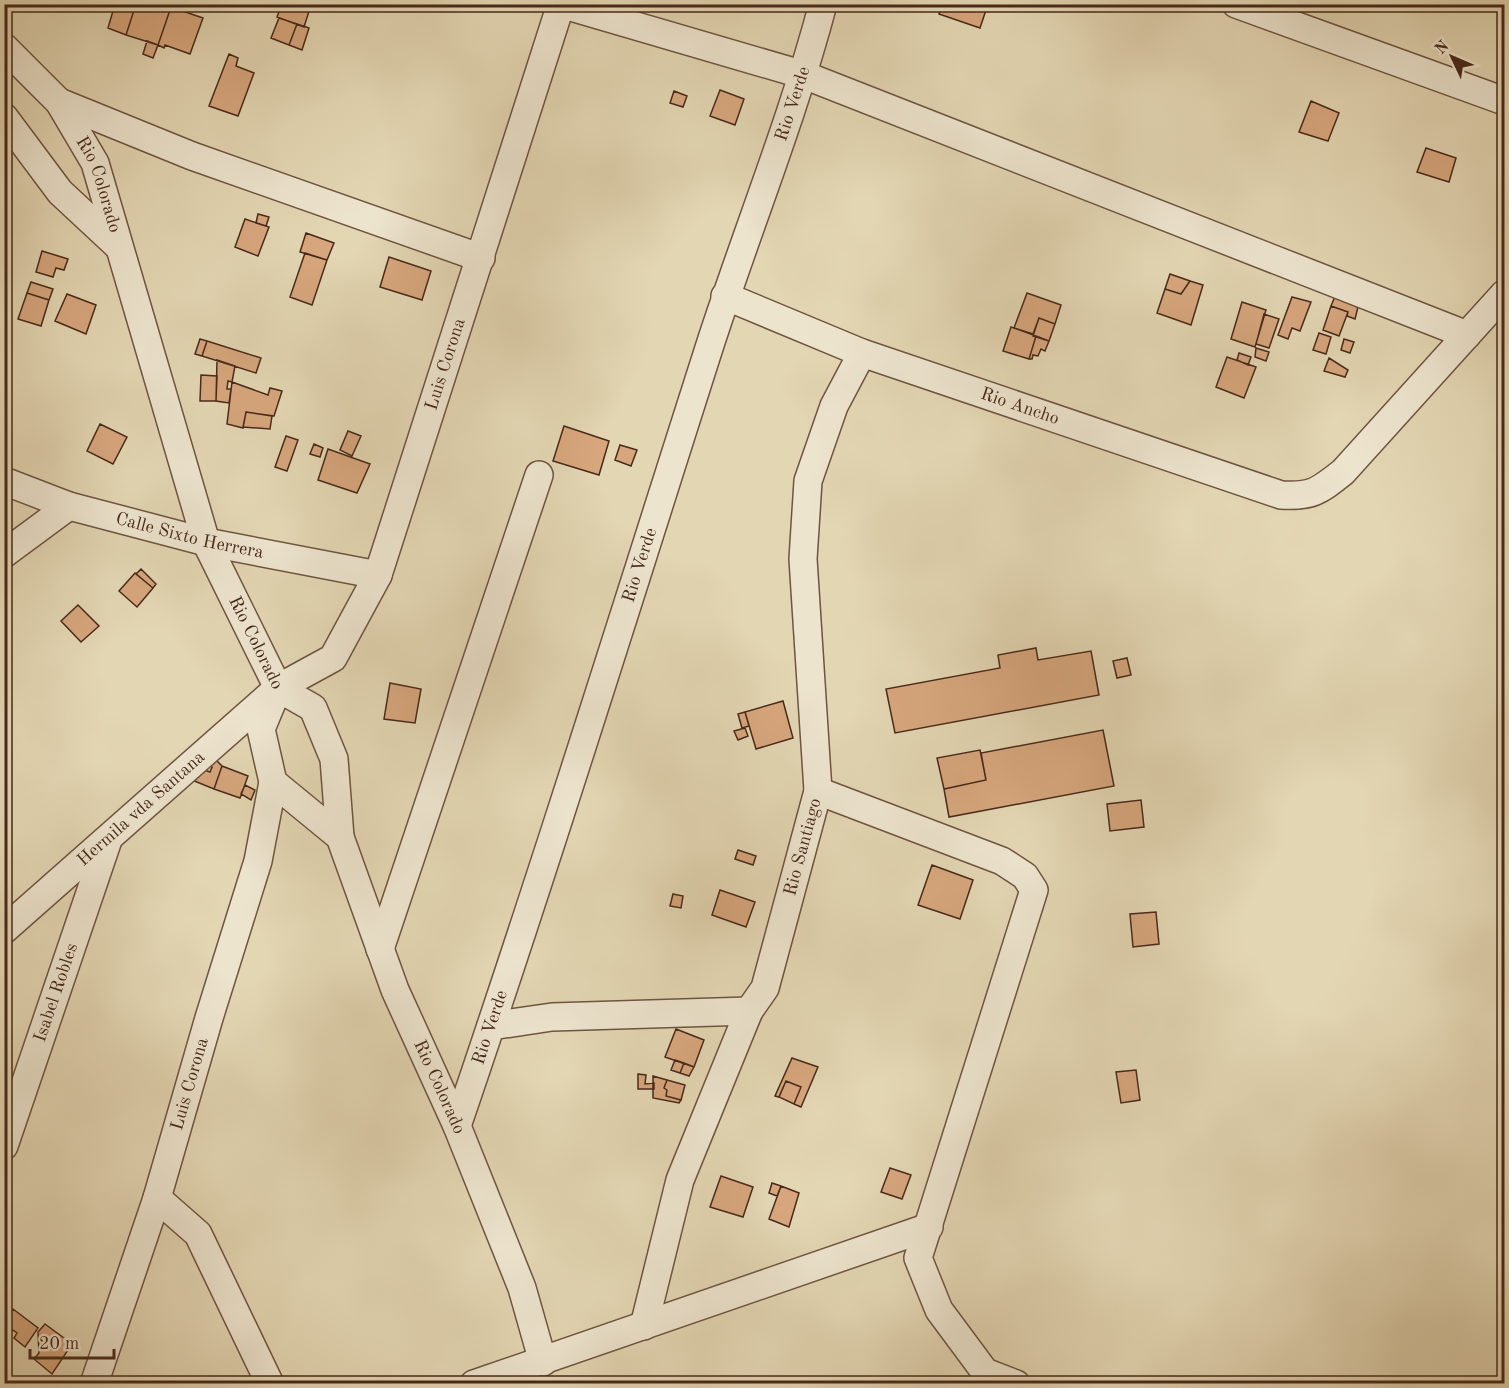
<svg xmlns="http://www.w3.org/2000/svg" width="1509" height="1388" viewBox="0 0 1509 1388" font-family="'Old Standard TT',serif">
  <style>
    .building { fill: #d7a67d; stroke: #48291a; stroke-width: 1.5 }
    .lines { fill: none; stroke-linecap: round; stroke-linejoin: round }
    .minor-casing { stroke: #6f5440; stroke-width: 30 }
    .minor { stroke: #ede4ce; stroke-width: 27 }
    .labels { text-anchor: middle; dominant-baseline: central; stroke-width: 6; stroke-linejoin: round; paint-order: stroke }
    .street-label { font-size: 18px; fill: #48291a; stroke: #ede4ce }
  </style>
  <rect width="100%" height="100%" fill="#e3d6b3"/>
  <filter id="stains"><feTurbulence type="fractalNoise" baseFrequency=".00333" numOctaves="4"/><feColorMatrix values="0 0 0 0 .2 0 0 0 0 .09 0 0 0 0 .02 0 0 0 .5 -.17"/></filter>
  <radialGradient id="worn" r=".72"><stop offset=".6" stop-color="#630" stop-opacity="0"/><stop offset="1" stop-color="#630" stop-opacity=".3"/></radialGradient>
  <path class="building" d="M115,4H136L126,35L108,28Z
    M136,4H154L170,10L158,45L126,35Z
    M282,4L311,5L304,27L277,17Z
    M942,4H988L980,28L939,14Z
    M171,7L203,18L190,54L165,45L164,48L158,45Z
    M279,18L297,24L289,45L271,38Z
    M297,24L309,28L302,50L289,45Z
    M147,41L158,45L153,58L143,54Z
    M229,54L238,58L236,66L254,73L238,116L209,106Z
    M720,90L744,99L735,125L710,116Z
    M674,91L687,96L683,107L670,103Z
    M1311,101L1339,113L1328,141L1299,132Z
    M1426,148L1456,158L1449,182L1417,172Z
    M258,214L269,217L266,226L256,223Z
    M245,219L269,227L258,256L235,247Z
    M306,233L334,243L327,260L300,252Z
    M42,251L68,259L64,270L56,268L53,277L36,272Z
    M305,253L327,260L312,305L290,297Z
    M389,257L431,271L422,300L380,287Z
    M1170,274L1190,281L1181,294L1165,289Z
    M1190,281L1203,285L1191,325L1157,313L1165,289L1181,294Z
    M31,282L53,289L49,300L27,293Z
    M27,293L49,300L41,326L18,319Z
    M1027,293L1061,305L1055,324L1039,318L1033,334L1014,328Z
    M67,294L96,305L86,334L55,321Z
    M1336,294L1359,303L1355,319L1347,316L1348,312L1331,306Z
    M1292,297L1311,302L1300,331L1292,328L1288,339L1278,335Z
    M1242,302L1266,310L1255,347L1231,339Z
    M1331,306L1348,312L1339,336L1323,330Z
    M1264,314L1279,319L1269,348L1256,344Z
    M1039,318L1055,324L1049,341L1033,336Z
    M1011,327L1036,336L1029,359L1003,351Z
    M1319,333L1331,337L1326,354L1313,350Z
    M1036,336L1049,341L1045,351L1041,349L1038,356L1033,355L1032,359H1029Z
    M200,339L207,341L202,356L195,354Z
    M1344,339L1354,342L1350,353L1341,350Z
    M207,341L261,358L256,373L202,356Z
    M1256,348L1269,352L1266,361L1255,357Z
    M1239,353L1251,357L1248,365L1237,360Z
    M1227,357L1256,367L1244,398L1216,387Z
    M1329,358L1348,370L1345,377L1324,371Z
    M217,360L235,366L232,382L228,381L227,389H231L229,403L216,401Z
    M201,375L217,376L216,401H200Z
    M232,382L268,395L270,388L282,391L274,416L246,412L243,428L227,424Z
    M246,412L272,416L270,429L243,427Z
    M100,424L127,437L113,464L87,451Z
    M564,426L609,441L599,475L553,461Z
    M348,431L361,436L352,456L340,450Z
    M286,436L298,440L287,471L275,467Z
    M314,444L323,448L320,457L310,454Z
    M620,445L637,450L631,466L615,460Z
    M328,449L370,464L357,493L318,480Z
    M141,569L156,584L153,588L136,574Z
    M135,573L153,588L137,607L119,591Z
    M78,605L99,626L81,642L61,621Z
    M1036,648L1038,660L1091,651L1099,695L895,733L886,689L1000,668L998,655Z
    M1127,658L1131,675L1117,678L1113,661Z
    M390,683L421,689L415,723L384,719Z
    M783,701L793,738L756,749L745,712Z
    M745,712L749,726L742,728L738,714Z
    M745,728L748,736L738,740L734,731Z
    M1103,730L1114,786L949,817L944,789L986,780L981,753Z
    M980,750L986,780L944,789L937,758Z
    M207,760H216L222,766L214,789L187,778L199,768L210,772L212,767Z
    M222,766L248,776L240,798L214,789Z
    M245,785L255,790L251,800L241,794Z
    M1141,800L1144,827L1110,831L1107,804Z
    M738,850L756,856L753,865L735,859Z
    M932,865L973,880L960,919L918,905Z
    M720,890L755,902L746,927L712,915Z
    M673,894L683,896L681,908L670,906Z
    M1156,912L1159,944L1133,947L1130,914Z
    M676,1029L704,1040L694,1067L665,1057Z
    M792,1058L818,1067L801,1107L794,1104L801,1087L786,1081L779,1097L775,1096Z
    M675,1060L684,1063L680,1073L671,1070Z
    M684,1063L694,1067L689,1076L680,1073Z
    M1136,1070L1140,1100L1121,1103L1116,1072Z
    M638,1074L646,1075L645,1084L654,1083V1089H638Z
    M653,1076L667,1080L664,1088L667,1090L666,1096L681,1100L679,1103L653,1098Z
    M667,1080L685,1085L681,1100L666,1096L667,1090L664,1088Z
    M786,1081L801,1087L794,1104L779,1097Z
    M890,1168L911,1175L902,1199L881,1192Z
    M721,1176L753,1187L743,1217L710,1207Z
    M772,1183L781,1186L777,1196L769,1193Z
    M781,1186L799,1193L789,1227L769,1219Z
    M13,1309L38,1328L25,1347L14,1338L17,1333L4,1324Z
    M45,1324L72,1344L52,1374L34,1359L39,1353L38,1332Z"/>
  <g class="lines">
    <defs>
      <g id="minor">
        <path d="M561,4L804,75L1467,335"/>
        <path d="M1236,4L1504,101"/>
        <path id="s1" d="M4,47L59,102L95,163L206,542L278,688L261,729L273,782L340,837L395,990L457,1126L522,1288L543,1362"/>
        <path d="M59,102L192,156L481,258"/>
        <path d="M4,117L60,192L118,246"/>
        <path id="s2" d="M725,296L862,353L1281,495C1312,497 1319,491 1343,472L1504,294"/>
        <path id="s3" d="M4,481L69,506L206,542L378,575"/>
        <path d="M4,554L69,506"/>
        <path d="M278,688L313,708L334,759L340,837"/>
        <path d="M818,791L1002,861L1025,876L1034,890L918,1258L939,1310L985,1372L1016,1384"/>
        <path id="s4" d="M4,930L278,688L333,658L378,575L561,4"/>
        <path d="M380,949L539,475"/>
        <path d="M491,1026L552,1017L749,1011"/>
        <path id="s5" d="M457,1126C545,868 626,608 709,348C746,233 792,121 823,4"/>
        <path id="s6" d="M4,1146L108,840"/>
        <path d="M157,1198L198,1234L270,1384"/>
        <path id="s7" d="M644,1326L680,1180L749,1011L765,988L818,791L803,559L808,481L834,406L862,353"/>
        <path id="s8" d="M94,1384L157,1198L209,1018L258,861L273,782"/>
        <path d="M474,1384L929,1227"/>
      </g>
    </defs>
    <use href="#minor" class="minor-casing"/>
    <use href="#minor" class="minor"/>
  </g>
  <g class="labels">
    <g class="street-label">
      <text stroke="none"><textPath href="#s5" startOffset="1076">Rio Verde</textPath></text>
      <text stroke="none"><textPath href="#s1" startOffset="170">Rio Colorado</textPath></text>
      <text stroke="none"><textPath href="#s4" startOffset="744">Luis Corona</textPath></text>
      <text stroke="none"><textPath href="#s2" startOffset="315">Rio Ancho</textPath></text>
      <text stroke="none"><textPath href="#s3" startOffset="194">Calle Sixto Herrera</textPath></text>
      <text stroke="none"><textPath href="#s5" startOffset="590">Rio Verde</textPath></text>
      <text stroke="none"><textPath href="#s1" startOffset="656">Rio Colorado</textPath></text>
      <text stroke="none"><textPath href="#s4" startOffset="183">Hermila vda Santana</textPath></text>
      <text stroke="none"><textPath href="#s7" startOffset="507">Rio Santiago</textPath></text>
      <text stroke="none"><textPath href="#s6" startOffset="162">Isabel Robles</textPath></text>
      <text stroke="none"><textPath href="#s5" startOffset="104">Rio Verde</textPath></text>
      <text stroke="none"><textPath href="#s8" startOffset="315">Luis Corona</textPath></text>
      <text stroke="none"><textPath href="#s1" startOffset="1161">Rio Colorado</textPath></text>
    </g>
  </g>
  <rect width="1509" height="1388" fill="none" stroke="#e3d6b3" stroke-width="24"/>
  <rect x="6" y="6" width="1497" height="1376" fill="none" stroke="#48291a" stroke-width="3"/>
  <rect x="12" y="12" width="1485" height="1364" fill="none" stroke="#48291a" stroke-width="1.5"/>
  <g transform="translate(1452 57) rotate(314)" stroke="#ede4ce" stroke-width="4.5" paint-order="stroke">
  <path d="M0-4.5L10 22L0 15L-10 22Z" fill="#48291a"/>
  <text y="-9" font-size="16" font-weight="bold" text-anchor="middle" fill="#48291a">N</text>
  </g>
  <path d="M30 1349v9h84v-9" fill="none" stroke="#48291a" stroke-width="3"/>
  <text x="39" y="1349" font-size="18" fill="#48291a" stroke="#ede4ce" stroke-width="4.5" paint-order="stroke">20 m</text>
  <rect width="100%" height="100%" filter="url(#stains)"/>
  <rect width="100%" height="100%" fill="url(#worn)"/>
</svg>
